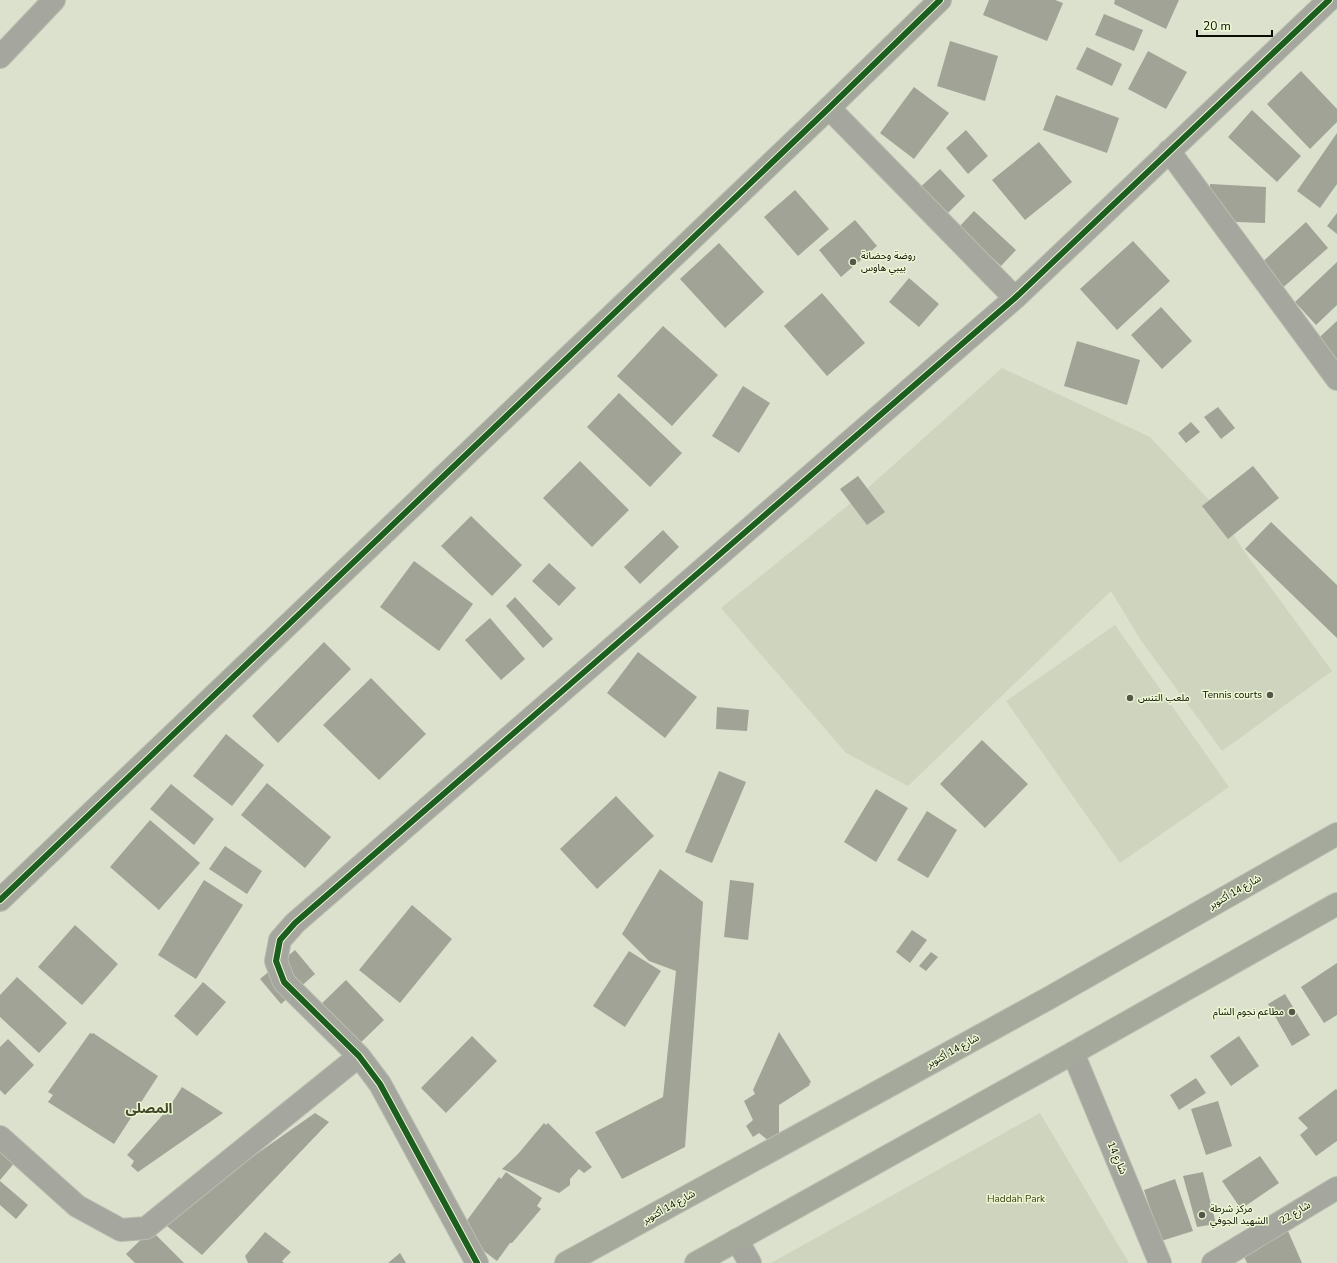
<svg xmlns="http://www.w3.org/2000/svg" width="1337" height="1263" viewBox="0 0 1337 1263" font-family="'Nunito Sans','Noto Sans Arabic',sans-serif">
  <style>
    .green { fill: #ced4bd }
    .building { fill: #a0a396 }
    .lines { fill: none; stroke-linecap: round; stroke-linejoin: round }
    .street-casing { stroke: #babdaf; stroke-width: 24 }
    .secondary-casing { stroke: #babdaf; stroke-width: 24 }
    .primary-casing { stroke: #babdaf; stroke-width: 24 }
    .street { stroke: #a5a69e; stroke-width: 22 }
    .secondary { stroke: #a3a69b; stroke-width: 22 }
    .primary { stroke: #a5a99c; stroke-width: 22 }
    .cycleway-casing { stroke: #edf7d3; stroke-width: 8 }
    .cycleway { stroke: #1b5e20; stroke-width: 6 }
    .poi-dot { fill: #54574a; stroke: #edf7d3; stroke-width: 1.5 }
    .labels { text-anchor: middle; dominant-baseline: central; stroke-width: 3; stroke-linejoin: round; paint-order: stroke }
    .poi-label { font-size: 10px; fill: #0a0d03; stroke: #edf7d3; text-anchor: start }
    .street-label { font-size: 10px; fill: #0a0d03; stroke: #edf7d3 }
    .park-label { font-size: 10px; fill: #343e0e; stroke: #edf7d3 }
    .district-label { font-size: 14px; font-weight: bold; fill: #434a2d; stroke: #edf7d3 }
  </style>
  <rect width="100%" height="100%" fill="#dce1ce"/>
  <path class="green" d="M1002,368L1150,437L1212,503L1249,558L1332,671L1222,751L1140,639L1111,591L908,786L846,753L721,608L851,503Z
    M1115,625L1229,787L1120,863L1006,701Z
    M1040,1113L1129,1263H771Z"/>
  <path class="building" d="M989,0H1055L1063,3L1047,41L983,15Z
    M1115,0H1179L1166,29L1114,4Z
    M1104,14L1143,30L1134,51L1095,35Z
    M950,41L998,56L985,101L937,86Z
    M1087,47L1122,64L1112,86L1076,69Z
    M1148,51L1187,72L1166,109L1128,89Z
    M1301,71L1337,109V122L1310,149L1267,104Z
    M914,87L949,113L914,159L880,133Z
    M1056,95L1119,118L1107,153L1043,130Z
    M1252,110L1301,156L1277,182L1228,137Z
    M966,130L988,156L968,174L946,148Z
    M1337,133V184L1320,208L1297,191Z
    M1039,142L1072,182L1025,220L992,180Z
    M940,169L965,196L940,221L914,193Z
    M1210,184L1266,187L1265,223L1209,221Z
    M795,190L829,229L798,256L764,217Z
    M974,211L1016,250L1001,266L959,227Z
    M1337,213V234L1327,226Z
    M855,220L877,246L841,277L819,250Z
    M1306,222L1328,248L1279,291L1257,267Z
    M1133,241L1170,281L1117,330L1080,289Z
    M719,243L764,292L725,328L680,279Z
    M1337,262V305L1316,325L1295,302Z
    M909,278L939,304L919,327L889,302Z
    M822,293L865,343L827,376L784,326Z
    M1161,307L1192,341L1162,369L1131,335Z
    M1337,321V370L1310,346Z
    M663,326L718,375L672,426L617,376Z
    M1077,341L1140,360L1127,405L1064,386Z
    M743,386L770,403L739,453L712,436Z
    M619,393L682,453L650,487L587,427Z
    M1218,407L1235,428L1221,439L1204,417Z
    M1191,422L1200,432L1186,443L1178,433Z
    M580,461L629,510L592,547L543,498Z
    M1253,466L1279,498L1228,539L1202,506Z
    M858,476L885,512L867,525L840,489Z
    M471,516L522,565L492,596L441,546Z
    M1271,522L1337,585V638L1245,549Z
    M663,530L679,547L640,584L624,567Z
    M414,561L473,604L439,651L380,607Z
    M549,563L576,588L559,606L532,581Z
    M515,597L553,639L543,648L506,606Z
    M490,618L525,659L501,680L465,640Z
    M324,642L351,669L278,743L252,716Z
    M638,652L697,697L665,738L607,693Z
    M371,678L426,734L379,780L323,725Z
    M717,707L749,710L747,731L716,729Z
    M226,734L264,765L232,806L193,776Z
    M982,740L1028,784L985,828L940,784Z
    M719,771L746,782L712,863L685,852Z
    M267,783L331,837L305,868L241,815Z
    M171,784L214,819L194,845L150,809Z
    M876,789L908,808L876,862L844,842Z
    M616,796L654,836L597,889L560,849Z
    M927,811L957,830L928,878L897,860Z
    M150,820L200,863L159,910L110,867Z
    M225,846L262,871L247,894L209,869Z
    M660,869L703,902L685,1147L622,1179L595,1132L663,1097L676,971L649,961L622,934Z
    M204,880L243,905L196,979L158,955Z
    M730,880L754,883L748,940L724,937Z
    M412,905L452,939L400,1003L359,970Z
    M75,925L118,964L82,1005L38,967Z
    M912,930L927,940L910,963L896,952Z
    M295,950L315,974L281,1004L260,979Z
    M629,951L661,971L625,1027L593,1006Z
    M931,952L938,957L926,971L919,966Z
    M1337,963V1015L1324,1023L1301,987Z
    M17,977L67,1023L39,1053L0,1017V995Z
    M346,980L384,1020L355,1048L317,1008Z
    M203,982L226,1002L197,1036L174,1016Z
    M1285,994L1310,1035L1292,1046L1268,1004Z
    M779,1032L811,1082L809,1084L810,1085L779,1105V1140L769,1141L759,1133L753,1137L746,1126L753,1120L744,1101L755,1094L753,1090Z
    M90,1033L92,1034L93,1033L158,1076L114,1144L48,1102L53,1095L48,1092Z
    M472,1036L497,1061L446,1113L421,1088Z
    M1239,1036L1259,1066L1231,1086L1210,1056Z
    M8,1039L34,1065L5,1095L0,1090V1047Z
    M1196,1078L1206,1093L1179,1110L1170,1095Z
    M182,1087L223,1113L138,1172L131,1166L134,1161L127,1155L168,1109Z
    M1336,1089L1337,1090V1141L1316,1156L1300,1135L1308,1128L1298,1118Z
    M1218,1101L1232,1146L1206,1155L1191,1109Z
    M315,1113L329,1122L202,1255L161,1221Z
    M544,1123L546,1125L548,1123L592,1167L584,1173L579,1169L570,1179V1185L559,1193L502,1169L518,1154Z
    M0,1149L16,1161L0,1180Z
    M1260,1156L1279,1183L1241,1209L1222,1181Z
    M506,1172L542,1198L537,1206L541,1209L512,1243H510L497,1261L468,1239L454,1238L499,1177L501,1179Z
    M1203,1172L1216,1224L1197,1227L1183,1176Z
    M1175,1179L1193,1231L1161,1241L1144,1190Z
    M0,1181L28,1205L16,1219L0,1205Z
    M151,1230L184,1263H135L126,1254Z
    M1288,1231L1302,1263H1247L1242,1252Z
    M265,1232L291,1252L282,1261L284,1263H248L245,1256Z
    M400,1253L406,1263H388Z"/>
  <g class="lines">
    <defs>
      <path id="street" d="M0,57L54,0
        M829,108L1015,298
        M1169,151L1337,379
        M1073,1053L1160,1263
        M0,1137L77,1206L121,1230L146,1228L359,1056
        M737,1240L750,1263
        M477,1263L380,1084L359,1056L284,982L276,961L280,940L295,923L1015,298L1329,0
        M1213,1263L1337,1188"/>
      <path id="secondary" d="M0,900L829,108L940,0"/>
      <path id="primary" d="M566,1263L1049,998L1337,834
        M696,1263L1073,1053L1337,904"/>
    </defs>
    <use href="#street" class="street-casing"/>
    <use href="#secondary" class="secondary-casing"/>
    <use href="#primary" class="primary-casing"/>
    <use href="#street" class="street"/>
    <use href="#secondary" class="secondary"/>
    <use href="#primary" class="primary"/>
    <defs>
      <path id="cycleway" d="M0,900L829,108L940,0
        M477,1263L380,1084L359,1056L284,982L276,961L280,940L295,923L1015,298L1329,0"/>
    </defs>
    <use href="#cycleway" class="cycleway-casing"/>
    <use href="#cycleway" class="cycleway"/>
  </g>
  <g class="poi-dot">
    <circle cx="853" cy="262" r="4"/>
    <circle cx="1270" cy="695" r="4"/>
    <circle cx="1130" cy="698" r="4"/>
    <circle cx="1292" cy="1012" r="4"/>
    <circle cx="1202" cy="1215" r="4"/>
  </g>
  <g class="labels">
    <g class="poi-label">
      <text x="861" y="256">روضة وحضانة<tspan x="861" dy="12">بيبي هاوس</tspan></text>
      <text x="1262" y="695" text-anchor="end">Tennis courts</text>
      <text x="1138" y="698">ملعب التنس</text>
      <text x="1284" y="1012" text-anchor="end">مطاعم نجوم الشام</text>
      <text x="1210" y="1209">مركز شرطة<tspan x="1210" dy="12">الشهيد الجوفي</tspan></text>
    </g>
    <g class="street-label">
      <text transform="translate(1235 892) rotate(-30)">شارع 14 أكتوبر</text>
      <text transform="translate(953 1051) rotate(-29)">شارع 14 أكتوبر</text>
      <text transform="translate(1117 1158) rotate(67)">شارع 14</text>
      <text transform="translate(669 1207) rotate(-29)">شارع 14 أكتوبر</text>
      <text transform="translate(1295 1213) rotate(-31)">شارع 22</text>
    </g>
    <g class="park-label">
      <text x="1016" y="1199">Haddah Park</text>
    </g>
    <g class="district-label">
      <text x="149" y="1108">المصلى</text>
    </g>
  </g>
  <path d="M1197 30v6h75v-6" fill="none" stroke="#0a0d03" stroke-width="2"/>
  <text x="1203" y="30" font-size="12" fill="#0a0d03" stroke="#edf7d3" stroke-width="3" paint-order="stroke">20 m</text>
</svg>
